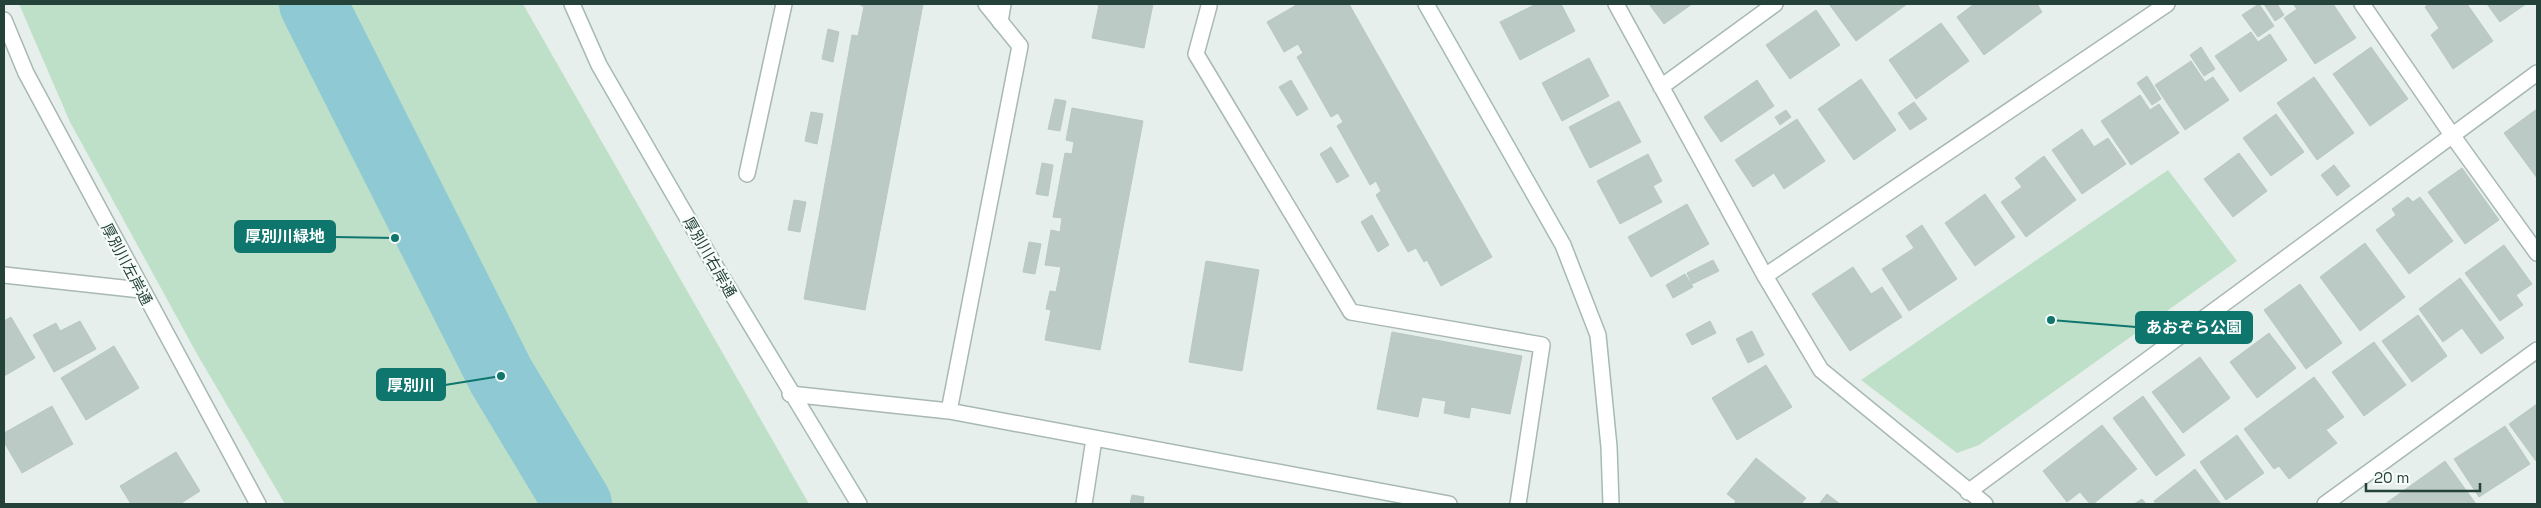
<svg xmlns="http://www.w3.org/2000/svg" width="2541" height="508" viewBox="0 0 2541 508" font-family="'Space Grotesk','Noto Sans JP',sans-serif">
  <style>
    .green { fill: #bfe0c8 }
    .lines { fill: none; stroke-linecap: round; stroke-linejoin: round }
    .river { stroke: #8ec9d4; stroke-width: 68 }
    .building { fill: #bbcac4; stroke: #b8c9c2 }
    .lane-casing { stroke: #a8b8b2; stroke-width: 18 }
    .street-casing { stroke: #a8b8b2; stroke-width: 18 }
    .secondary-casing { stroke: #a4bbb3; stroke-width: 18 }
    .lane { stroke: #fff; stroke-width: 15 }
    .street { stroke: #fff; stroke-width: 15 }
    .secondary { stroke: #fff; stroke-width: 15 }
    .labels { text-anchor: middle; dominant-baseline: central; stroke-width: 4.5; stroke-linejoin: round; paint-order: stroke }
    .street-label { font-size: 15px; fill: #24423a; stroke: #f7fbf9 }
    .leader { fill: none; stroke: #0f766e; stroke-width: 2 }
    .callout-dot { fill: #0f766e; stroke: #f7fbf9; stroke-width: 2 }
    .callout { fill: #0f766e; stroke: #0f766e; stroke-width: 2 }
    .callout-label { font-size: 16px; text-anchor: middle; font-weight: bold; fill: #fff }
  </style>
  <rect width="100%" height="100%" fill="#e6efeb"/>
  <path class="green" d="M19,4H523L809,504H285L197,354L70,122Z
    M2168,170L2237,261L1979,445L1957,453L1861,380Z"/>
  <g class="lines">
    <path class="river" d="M313,4L501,376L578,504"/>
  </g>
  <path class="building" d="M859,4H923L865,310L804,299L852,35L858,36L864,7Z
    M1092,4H1153L1144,48L1092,38L1099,5Z
    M1298,4H1349L1492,257L1441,286L1427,260L1424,262L1416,248L1408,252L1376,195L1381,191L1376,181L1370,185L1337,126L1343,122L1338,113L1331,117L1297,57L1303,53L1298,44L1284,52L1267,22Z
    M1536,4H1561L1575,31L1520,60L1500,22Z
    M1649,4H1692L1664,24Z
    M1829,4H1907L1856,41Z
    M1974,4H2037L2042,12L1984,55L1957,17Z
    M2259,4L2274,26L2258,37L2242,15Z
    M2264,4H2277L2284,15L2275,21Z
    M2293,4H2333L2356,38L2315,64L2284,18L2297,9Z
    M2429,4H2467L2493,41L2453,69L2431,35L2439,28L2425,7Z
    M2487,4H2526L2500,22Z
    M1816,10L1840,45L1790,79L1766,45Z
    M1941,23L1969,61L1916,99L1889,60Z
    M828,29L839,32L833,62L822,59Z
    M2251,32L2258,42L2270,34L2287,60L2240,92L2215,56Z
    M2201,47L2215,69L2204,76L2190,55Z
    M2371,47L2408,99L2370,126L2333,74Z
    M1589,58L1609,96L1562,121L1542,83Z
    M2191,61L2205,82L2213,77L2229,100L2185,130L2155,85Z
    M2147,76L2161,99L2152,105L2137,83Z
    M2314,77L2354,133L2317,160L2277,103Z
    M1861,79L1896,130L1854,160L1818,109Z
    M1291,80L1308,109L1297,116L1279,87Z
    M1757,80L1774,106L1721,142L1704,117Z
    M2140,95L2150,110L2159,104L2179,133L2131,165L2101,121Z
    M1055,99L1066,101L1060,131L1048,129Z
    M1619,101L1641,142L1590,168L1569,127Z
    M1914,102L1927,119L1910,130L1898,113Z
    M1072,108L1143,121L1100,350L1045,340L1051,310L1046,309L1050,291L1056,292L1061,267L1045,265L1051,230L1060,232L1062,218L1053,217L1065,153L1072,154L1074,142L1066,140Z
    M2537,109V178L2504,133Z
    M1786,110L1791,117L1780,125L1775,117Z
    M811,112L823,114L817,144L805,141Z
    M2276,114L2304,152L2271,176L2243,138Z
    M1797,119L1825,161L1784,189L1774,173L1753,187L1735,160Z
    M2082,129L2094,147L2108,138L2126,164L2082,194L2052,150Z
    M1331,147L1349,176L1337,183L1320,154Z
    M2239,153L2267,191L2233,217L2204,179Z
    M1648,154L1662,181L1653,186L1662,202L1620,224L1597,181Z
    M2044,156L2076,200L2026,237L2001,202L2022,187L2015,178Z
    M1042,163L1053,165L1048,196L1036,194Z
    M2334,165L2350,186L2337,196L2321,175Z
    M2462,168L2499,220L2465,244L2428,192Z
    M1985,194L2015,237L1975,266L1945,223Z
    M2408,197L2413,202L2420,197L2453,241L2409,274L2376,230L2396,215L2392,209Z
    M794,200L806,202L800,232L788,230Z
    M1687,204L1709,244L1651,277L1628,237Z
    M1372,215L1389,245L1378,252L1361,222Z
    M1922,225L1957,279L1909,311L1882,269L1914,248L1906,236Z
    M1029,242L1041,244L1035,274L1023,272Z
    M2365,243L2405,297L2360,331L2320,277Z
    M2504,245L2532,284L2516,295L2523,305L2500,321L2465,273Z
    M1713,260L1719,271L1692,284L1687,273Z
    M1206,261L1259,270L1242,371L1189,362Z
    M1853,267L1871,294L1882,287L1902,317L1850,351L1812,294Z
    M1685,274L1693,287L1673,298L1666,285Z
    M2460,278L2504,338L2481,354L2462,328L2443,342L2419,309Z
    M2300,284L2342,343L2306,369L2264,310Z
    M2418,315L2447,356L2412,382L2382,341Z
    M11,317L35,358L4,376V321Z
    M80,321L96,349L54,372L33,335L56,323L60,331Z
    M1710,321L1716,333L1692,345L1686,334Z
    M1752,331L1764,355L1748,363L1736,339Z
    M1392,332L1522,356L1510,414L1471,407L1469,418L1444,413L1446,401L1422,397L1418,417L1377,409Z
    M2269,333L2296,368L2257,398L2230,362Z
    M2374,342L2406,385L2364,416L2332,372Z
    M114,346L139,388L86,420L61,378Z
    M2200,357L2230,398L2183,433L2152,392Z
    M1766,365L1792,407L1737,440L1712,398Z
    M2314,377L2344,417L2326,430L2337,443L2289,479L2279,466L2274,469L2244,429Z
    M2143,396L2185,455L2156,476L2113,418Z
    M2537,404V460L2536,461L2509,424Z
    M52,406L73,444L22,473L4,442V433Z
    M2102,425L2137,469L2093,504H2090L2080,492L2067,502L2043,471Z
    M2505,426L2530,464L2479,497L2454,459Z
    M2237,435L2264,473L2226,500L2200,462Z
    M176,452L200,491L180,504H131L120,486Z
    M1756,458L1806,498L1801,504H1734L1736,501L1727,494Z
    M2445,461L2476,504H2385Z
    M2195,469L2221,504H2156L2154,501Z
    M1827,494L1840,504H1819Z
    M1132,495L1144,497L1143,504H1130Z
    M2142,499L2146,504H2134Z"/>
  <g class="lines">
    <defs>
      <path id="lane" d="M1209,6L1196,54L1351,312L1542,345L1518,504
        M1000,22L1003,4
        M747,174L784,4
        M1084,504L1094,439"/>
      <path id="street" d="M1616,4L1765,276L1821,370L1985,504
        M2362,4L2452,135L2537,253
        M4,20L26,73L258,504
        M1661,87L1775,4
        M4,275L141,290
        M1765,276L2167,4
        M790,394L949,411L1449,504
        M949,411L1020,46L986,4
        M1968,492L2537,73
        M2325,504L2537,350"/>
      <path id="secondary" d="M572,4L599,65L714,264L859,504
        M1426,4L1563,245L1598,335L1609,447L1611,504"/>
    </defs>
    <use href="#lane" class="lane-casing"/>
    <use href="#street" class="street-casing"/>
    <use href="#secondary" class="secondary-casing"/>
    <use href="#lane" class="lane"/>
    <use href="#street" class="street"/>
    <use href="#secondary" class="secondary"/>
  </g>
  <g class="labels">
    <g class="street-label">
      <text transform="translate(710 257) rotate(60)">厚別川右岸通</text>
      <text transform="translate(127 264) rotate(62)">厚別川左岸通</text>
    </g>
  </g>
  <path class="leader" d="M395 238L335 237M2051 320L2136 327M501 376L445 385"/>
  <g class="callout-dot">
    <circle cx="395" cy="238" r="5"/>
    <circle cx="2051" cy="320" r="5"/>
    <circle cx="501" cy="376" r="5"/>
  </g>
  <g class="callout">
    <rect x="235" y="221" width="100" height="31" rx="5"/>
    <rect x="2136" y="312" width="116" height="31" rx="5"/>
    <rect x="377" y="369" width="68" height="31" rx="5"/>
  </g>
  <g class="callout-label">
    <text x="285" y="242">厚別川緑地</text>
    <text x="2194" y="333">あおぞら公園</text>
    <text x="411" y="391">厚別川</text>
  </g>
  <rect width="2541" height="508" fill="none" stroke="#24423a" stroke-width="10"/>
  <path d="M2366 483v8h114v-8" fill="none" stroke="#24423a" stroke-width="2.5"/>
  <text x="2374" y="483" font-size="15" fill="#24423a" stroke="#f7fbf9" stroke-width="4" paint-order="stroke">20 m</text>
</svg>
